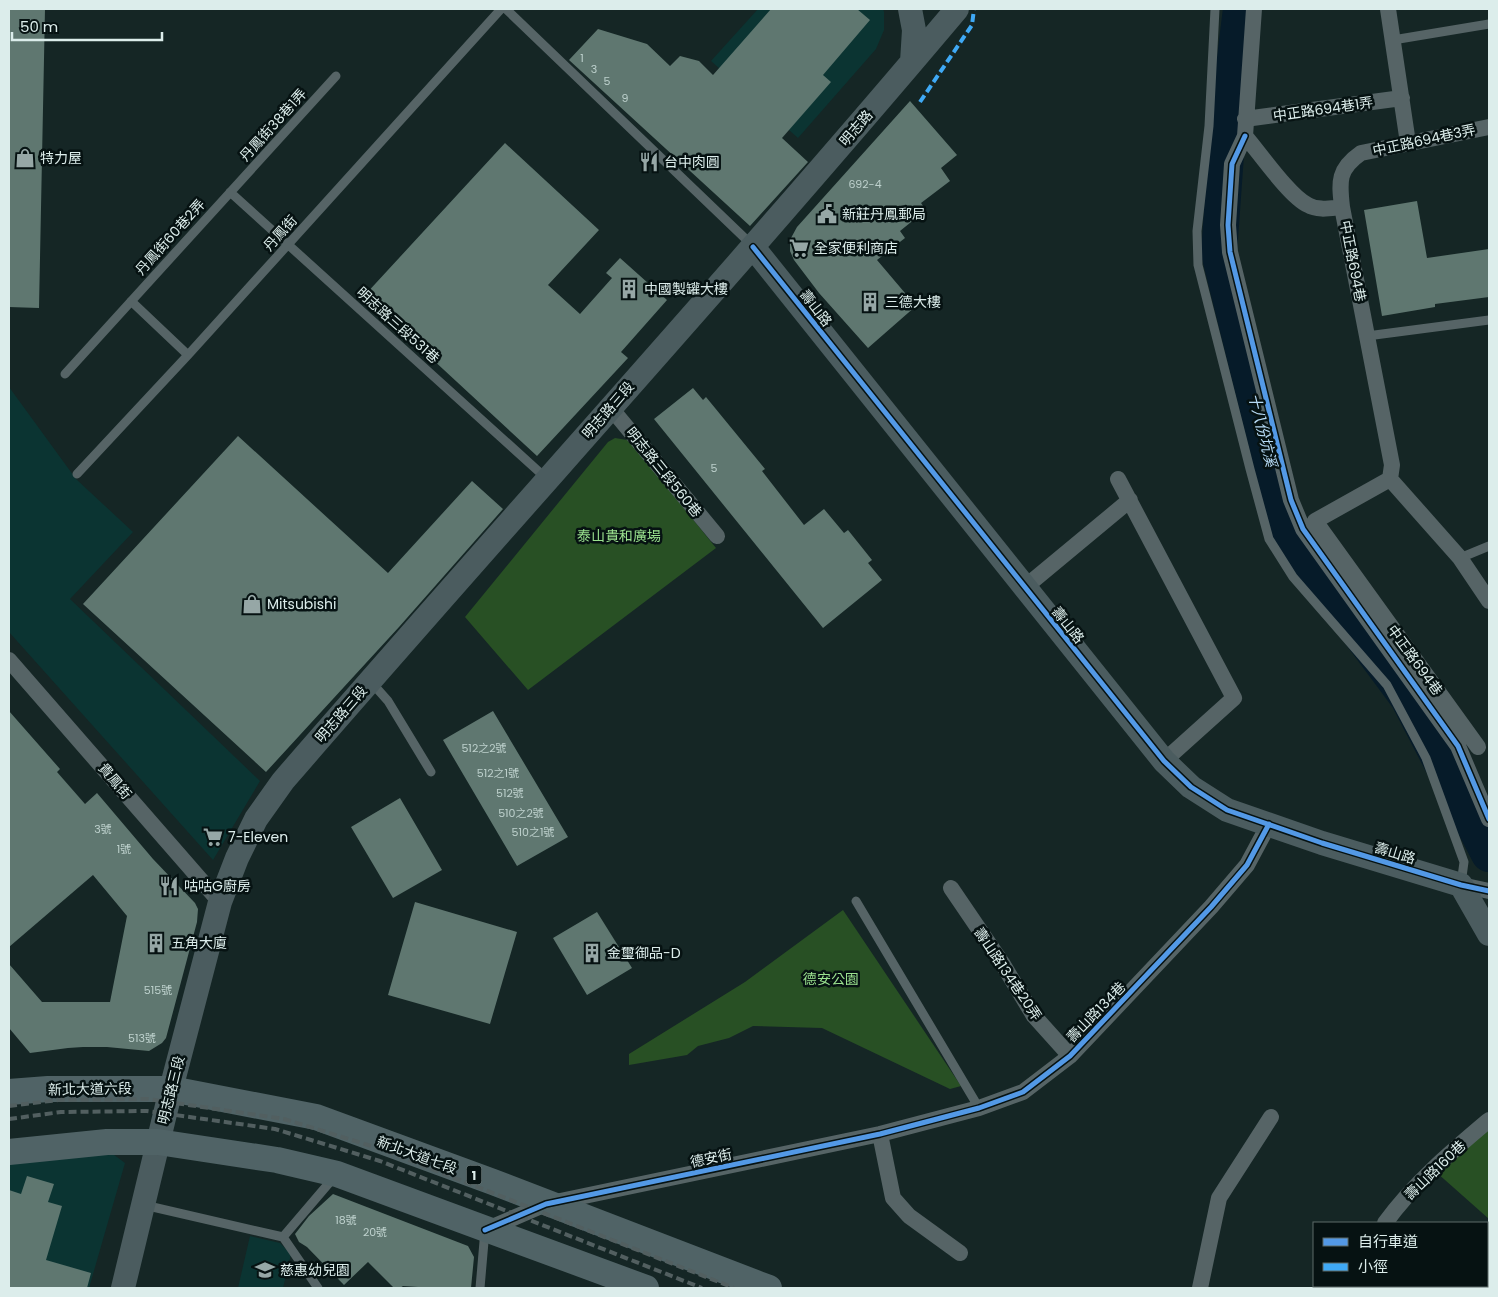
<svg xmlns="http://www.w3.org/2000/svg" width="1498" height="1297" viewBox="0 0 1498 1297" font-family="Poppins,'Noto Sans TC',sans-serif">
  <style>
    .built { fill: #0b3432 }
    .green { fill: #285024 }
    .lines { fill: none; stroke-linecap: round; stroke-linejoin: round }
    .river { stroke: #061b29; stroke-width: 36 }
    .building { fill: #5f7770 }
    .lane { stroke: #566466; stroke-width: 9 }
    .street { stroke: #566466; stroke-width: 16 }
    .secondary { stroke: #4b5c5f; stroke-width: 24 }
    .primary { stroke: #506366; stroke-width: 26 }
    .rail { stroke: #525f60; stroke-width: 4; stroke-dasharray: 8 4; stroke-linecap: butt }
    .quiet { stroke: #3fa9f5; stroke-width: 4; stroke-dasharray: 8 4; stroke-linecap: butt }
    .cycleway-casing { stroke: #061212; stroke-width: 8 }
    .cycleway { stroke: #5399e6; stroke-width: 5 }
    .labels { text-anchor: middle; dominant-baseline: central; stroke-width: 5; stroke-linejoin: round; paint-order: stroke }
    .number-label { font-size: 11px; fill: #bdd0cc }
    .shield { fill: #061212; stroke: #9cabaa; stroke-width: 1 }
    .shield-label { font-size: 12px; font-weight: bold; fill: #dcedeb }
    .street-label { font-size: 14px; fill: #dcedeb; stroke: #061212 }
    .poi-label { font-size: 14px; fill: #dcedeb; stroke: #061212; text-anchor: start }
    .park-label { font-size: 14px; fill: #9be28f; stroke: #061212 }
    .water-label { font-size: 15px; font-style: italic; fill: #b5d9f4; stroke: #061212 }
  </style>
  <rect width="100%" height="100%" fill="#152625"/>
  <path class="built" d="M758,9H883L884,12V30L876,49L798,138L711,61Z
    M9,387L76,479L133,532L70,599L260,781L213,860L9,632Z
    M106,1149L125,1163L89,1288H9V1155Z
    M250,1236L280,1243L291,1254L283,1288H238Z"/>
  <path class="green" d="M615,438L627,440L632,444L716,548L528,690L465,617L608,442Z
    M843,910L961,1086L950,1089L822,1028L753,1026L729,1038L698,1046L687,1055L629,1065V1054L745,982Z
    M1489,1129V1219L1436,1172Z"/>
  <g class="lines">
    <path class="river" d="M1241,9L1230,98L1219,253L1290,539L1408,698L1489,854"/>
  </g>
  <path class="building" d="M9,9H45L39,308L9,307Z
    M771,9H857L870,20L823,75L831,82L782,138L808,162L750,226L569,60L598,29L647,44L670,66L680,56L699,61L713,75Z
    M910,101L957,155L941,168L950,181L921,203L926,210L900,231L905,238L877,260L916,306L868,348L819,293L794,260L790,251V244L791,238L797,227Z
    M505,143L599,230L548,285L580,314L612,278L606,273L620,258L667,300L621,352L628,358L537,456L364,296Z
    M1417,201L1427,258L1489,249V297L1435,304V307L1382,316L1364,210Z
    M693,388L703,400L706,397L765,469L762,471L804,525L824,509L844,533L848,530L872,560L868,563L882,580L823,628L654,419Z
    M238,436L388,573L472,481L503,509L399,627L266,772L83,604Z
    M9,711L60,769L57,772L85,804L97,793L153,859L195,903L198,909L197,922L166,1038L162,1043L149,1051L107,1047H83L68,1048L30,1053L9,1028V964L42,1002H110L127,916L93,875L9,947Z
    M493,711L568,837L517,866L443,740Z
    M400,798L442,870L393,898L351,827Z
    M415,902L517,932L490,1024L388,995Z
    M597,912L632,968L587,995L553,938Z
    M27,1176L54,1184L48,1202L62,1206L46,1260L91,1273L87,1288H9V1190L21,1194Z
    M333,1194L468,1246L474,1257L471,1288H433L403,1286L400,1288H394L368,1262L344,1285L307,1247L299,1242L295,1234L309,1216Z"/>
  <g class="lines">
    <path class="lane" d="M506,9L753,246
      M1215,9L1209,126L1197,231L1198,265L1250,469L1269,539L1293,577L1387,685L1426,758L1464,862L1461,884
      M1393,40L1489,24
      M230,192L547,479
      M131,301L188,355
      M1367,336L1489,320
      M65,374L336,76
      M77,474L188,355L501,9
      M1460,558L1489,546
      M372,683L388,701L431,772
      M856,901L979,1108
      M144,1205L283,1237L318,1288
      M283,1237L335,1176
      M480,1288L485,1230"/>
    <path class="street" d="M1254,9L1245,136C1259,152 1290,197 1308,205C1318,211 1331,208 1342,207L1392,465L1390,479L1460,558L1489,601
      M1388,9L1408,143
      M1245,119L1402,98
      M1245,136L1232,164L1228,225L1230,252L1291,500L1303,529L1458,746L1489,819
      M1342,207C1339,181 1338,169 1361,153L1489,127
      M610,407L717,536
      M1118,479L1234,698L1164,761
      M1390,479L1315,521L1478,747
      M1024,588L1130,500
      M9,660L220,902
      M1461,885L1489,891
      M951,888L1002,963L1034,1016L1070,1056
      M880,1134L893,1198L909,1216L960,1253
      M1385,1223C1414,1183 1451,1152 1489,1120
      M485,1230L546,1204L880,1134L979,1108L1023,1092L1070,1056L1211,907L1247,865L1269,824
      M1200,1288L1219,1198L1271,1117
      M1329,1288L1332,1286"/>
    <path class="secondary" d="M910,9L914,30L912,62
      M753,247L1164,761L1191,787L1227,810L1322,843L1461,885L1489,934
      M123,1288L171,1089L220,902L237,858L256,819L283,781C507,522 737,270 957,9"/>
    <path class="primary" d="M9,1092L48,1089H171L316,1117L493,1182L769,1288
      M9,1152L107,1142H158L277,1160L337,1174L646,1288"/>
    <path class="rail" d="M9,1106L58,1100L148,1099L284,1119L381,1149L734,1288
      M9,1119L61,1112L147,1111L275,1129L380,1161L702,1288"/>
    <path class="quiet" d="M920,102L972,25L974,9"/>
    <defs>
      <path id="cycleway" d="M1245,136L1232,164L1228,225L1230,252L1291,500L1303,529L1458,746L1489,819
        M753,247L1164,761L1191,787L1227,810L1322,843L1461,885L1489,891
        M485,1230L546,1204L880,1134L979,1108L1023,1092L1070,1056L1211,907L1247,865L1269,824"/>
    </defs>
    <use href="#cycleway" class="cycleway-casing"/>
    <use href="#cycleway" class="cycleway"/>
  </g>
  <defs>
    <symbol id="shop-bare" viewBox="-9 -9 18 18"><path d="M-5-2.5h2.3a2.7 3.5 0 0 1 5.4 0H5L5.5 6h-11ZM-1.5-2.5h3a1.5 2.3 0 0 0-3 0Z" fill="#96a7a6" stroke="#061212" stroke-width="2.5" paint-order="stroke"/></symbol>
    <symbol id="restaurant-bare" viewBox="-9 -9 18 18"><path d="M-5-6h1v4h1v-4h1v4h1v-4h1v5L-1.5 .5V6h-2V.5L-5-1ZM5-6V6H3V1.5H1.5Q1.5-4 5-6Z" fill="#96a7a6" stroke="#061212" stroke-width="2.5" paint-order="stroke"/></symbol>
    <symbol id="civic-bare" viewBox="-9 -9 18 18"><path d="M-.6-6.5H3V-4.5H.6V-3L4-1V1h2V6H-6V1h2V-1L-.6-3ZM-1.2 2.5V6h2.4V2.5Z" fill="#96a7a6" stroke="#061212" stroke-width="2.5" paint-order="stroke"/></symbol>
    <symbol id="supermarket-bare" viewBox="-9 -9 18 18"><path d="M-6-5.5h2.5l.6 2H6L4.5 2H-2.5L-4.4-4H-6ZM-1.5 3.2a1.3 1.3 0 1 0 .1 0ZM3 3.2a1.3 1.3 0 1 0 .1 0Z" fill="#96a7a6" stroke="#061212" stroke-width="2.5" paint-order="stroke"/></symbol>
    <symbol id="building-bare" viewBox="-9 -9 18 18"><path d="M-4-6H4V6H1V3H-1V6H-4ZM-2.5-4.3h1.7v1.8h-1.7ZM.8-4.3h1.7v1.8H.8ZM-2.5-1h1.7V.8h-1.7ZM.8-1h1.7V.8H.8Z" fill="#96a7a6" stroke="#061212" stroke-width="2.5" paint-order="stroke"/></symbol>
    <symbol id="school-bare" viewBox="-9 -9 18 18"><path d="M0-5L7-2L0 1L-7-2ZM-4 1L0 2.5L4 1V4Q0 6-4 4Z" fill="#96a7a6" stroke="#061212" stroke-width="2.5" paint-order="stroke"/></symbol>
  </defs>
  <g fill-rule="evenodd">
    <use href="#shop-bare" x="11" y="144" width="28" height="28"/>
    <use href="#restaurant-bare" x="635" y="148" width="28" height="28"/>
    <use href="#civic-bare" x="813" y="200" width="28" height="28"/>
    <use href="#supermarket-bare" x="785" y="234" width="28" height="28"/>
    <use href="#building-bare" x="615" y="275" width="28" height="28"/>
    <use href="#building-bare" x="856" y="288" width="28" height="28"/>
    <use href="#shop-bare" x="238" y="590" width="28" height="28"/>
    <use href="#supermarket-bare" x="199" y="823" width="28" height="28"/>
    <use href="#restaurant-bare" x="155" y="872" width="28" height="28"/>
    <use href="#building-bare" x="142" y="929" width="28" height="28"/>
    <use href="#building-bare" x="578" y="939" width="28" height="28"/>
    <use href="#school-bare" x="251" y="1256" width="28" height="28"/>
  </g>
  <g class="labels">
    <g class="number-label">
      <text x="582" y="58">1</text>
      <text x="594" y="69">3</text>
      <text x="607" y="81">5</text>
      <text x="625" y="98">9</text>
      <text x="865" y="184">692-4</text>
      <text x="714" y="468">5</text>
      <text x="484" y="748">512之2號</text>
      <text x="498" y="773">512之1號</text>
      <text x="510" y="793">512號</text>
      <text x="521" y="813">510之2號</text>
      <text x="103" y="829">3號</text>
      <text x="533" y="832">510之1號</text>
      <text x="124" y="849">1號</text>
      <text x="158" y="990">515號</text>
      <text x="142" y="1038">513號</text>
      <text x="346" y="1220">18號</text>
      <text x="375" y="1232">20號</text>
    </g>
    <rect class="shield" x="466.5" y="1165.5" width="15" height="19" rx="4"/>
    <g class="shield-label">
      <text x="474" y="1175">1</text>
    </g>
    <g class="street-label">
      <text transform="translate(1323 109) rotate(-8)">中正路694巷1弄</text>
      <text transform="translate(273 125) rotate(-48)">丹鳳街38巷1弄</text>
      <text transform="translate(856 128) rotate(-49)">明志路</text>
      <text transform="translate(1424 140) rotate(-12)">中正路694巷3弄</text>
      <text transform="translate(280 233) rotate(-48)">丹鳳街</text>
      <text transform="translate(170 237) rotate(-48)">丹鳳街60巷2弄</text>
      <text transform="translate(1353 261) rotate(79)">中正路694巷</text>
      <text transform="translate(816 308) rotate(52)">壽山路</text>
      <text transform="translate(398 325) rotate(42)">明志路三段531巷</text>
      <text transform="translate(608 410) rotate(-49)">明志路三段</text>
      <text transform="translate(664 472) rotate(51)">明志路三段560巷</text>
      <text transform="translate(1068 625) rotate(51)">壽山路</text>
      <text transform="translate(1415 660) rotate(54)">中正路694巷</text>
      <text transform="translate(341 714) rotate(-49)">明志路三段</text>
      <text transform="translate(115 781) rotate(50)">貴鳳街</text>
      <text transform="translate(1395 853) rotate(17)">壽山路</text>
      <text transform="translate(1008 974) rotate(56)">壽山路134巷20弄</text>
      <text transform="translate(1096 1012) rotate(-46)">壽山路134巷</text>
      <text transform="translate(90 1089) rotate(-1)">新北大道六段</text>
      <text transform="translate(171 1090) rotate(-76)">明志路三段</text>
      <text transform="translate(417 1155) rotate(20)">新北大道七段</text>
      <text transform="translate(711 1158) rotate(-12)">德安街</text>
      <text transform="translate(1435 1170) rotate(-44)">壽山路160巷</text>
    </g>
    <g class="poi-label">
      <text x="40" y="158">特力屋</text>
      <text x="664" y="162">台中肉圓</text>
      <text x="842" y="214">新莊丹鳳郵局</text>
      <text x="814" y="248">全家便利商店</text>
      <text x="644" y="289">中國製罐大樓</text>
      <text x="885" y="302">三德大樓</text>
      <text x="267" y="604">Mitsubishi</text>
      <text x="228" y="837">7-Eleven</text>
      <text x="184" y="886">咕咕G廚房</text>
      <text x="171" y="943">五角大廈</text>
      <text x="607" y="953">金璽御品-D</text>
      <text x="280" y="1270">慈惠幼兒園</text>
    </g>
    <g class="park-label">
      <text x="619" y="536">泰山貴和廣場</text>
      <text x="831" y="979">德安公園</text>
    </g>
    <g class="water-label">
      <text transform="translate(1263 430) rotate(76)">十八份坑溪</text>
    </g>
  </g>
  <rect width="1498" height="1297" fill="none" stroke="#dcedeb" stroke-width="20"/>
  <rect x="1313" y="1222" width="175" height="65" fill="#061212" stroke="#5c6a69"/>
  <rect x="1323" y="1238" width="25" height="8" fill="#5399e6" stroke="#5c6a69"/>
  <text x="1358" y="1247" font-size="15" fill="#dcedeb">自行車道</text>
  <rect x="1323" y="1263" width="25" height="8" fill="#3fa9f5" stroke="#5c6a69"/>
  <text x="1358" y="1272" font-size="15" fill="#dcedeb">小徑</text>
  <path d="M12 32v8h150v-8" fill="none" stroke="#dcedeb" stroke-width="2.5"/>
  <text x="20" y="32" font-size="15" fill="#dcedeb" stroke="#061212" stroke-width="4" paint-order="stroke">50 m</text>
</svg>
